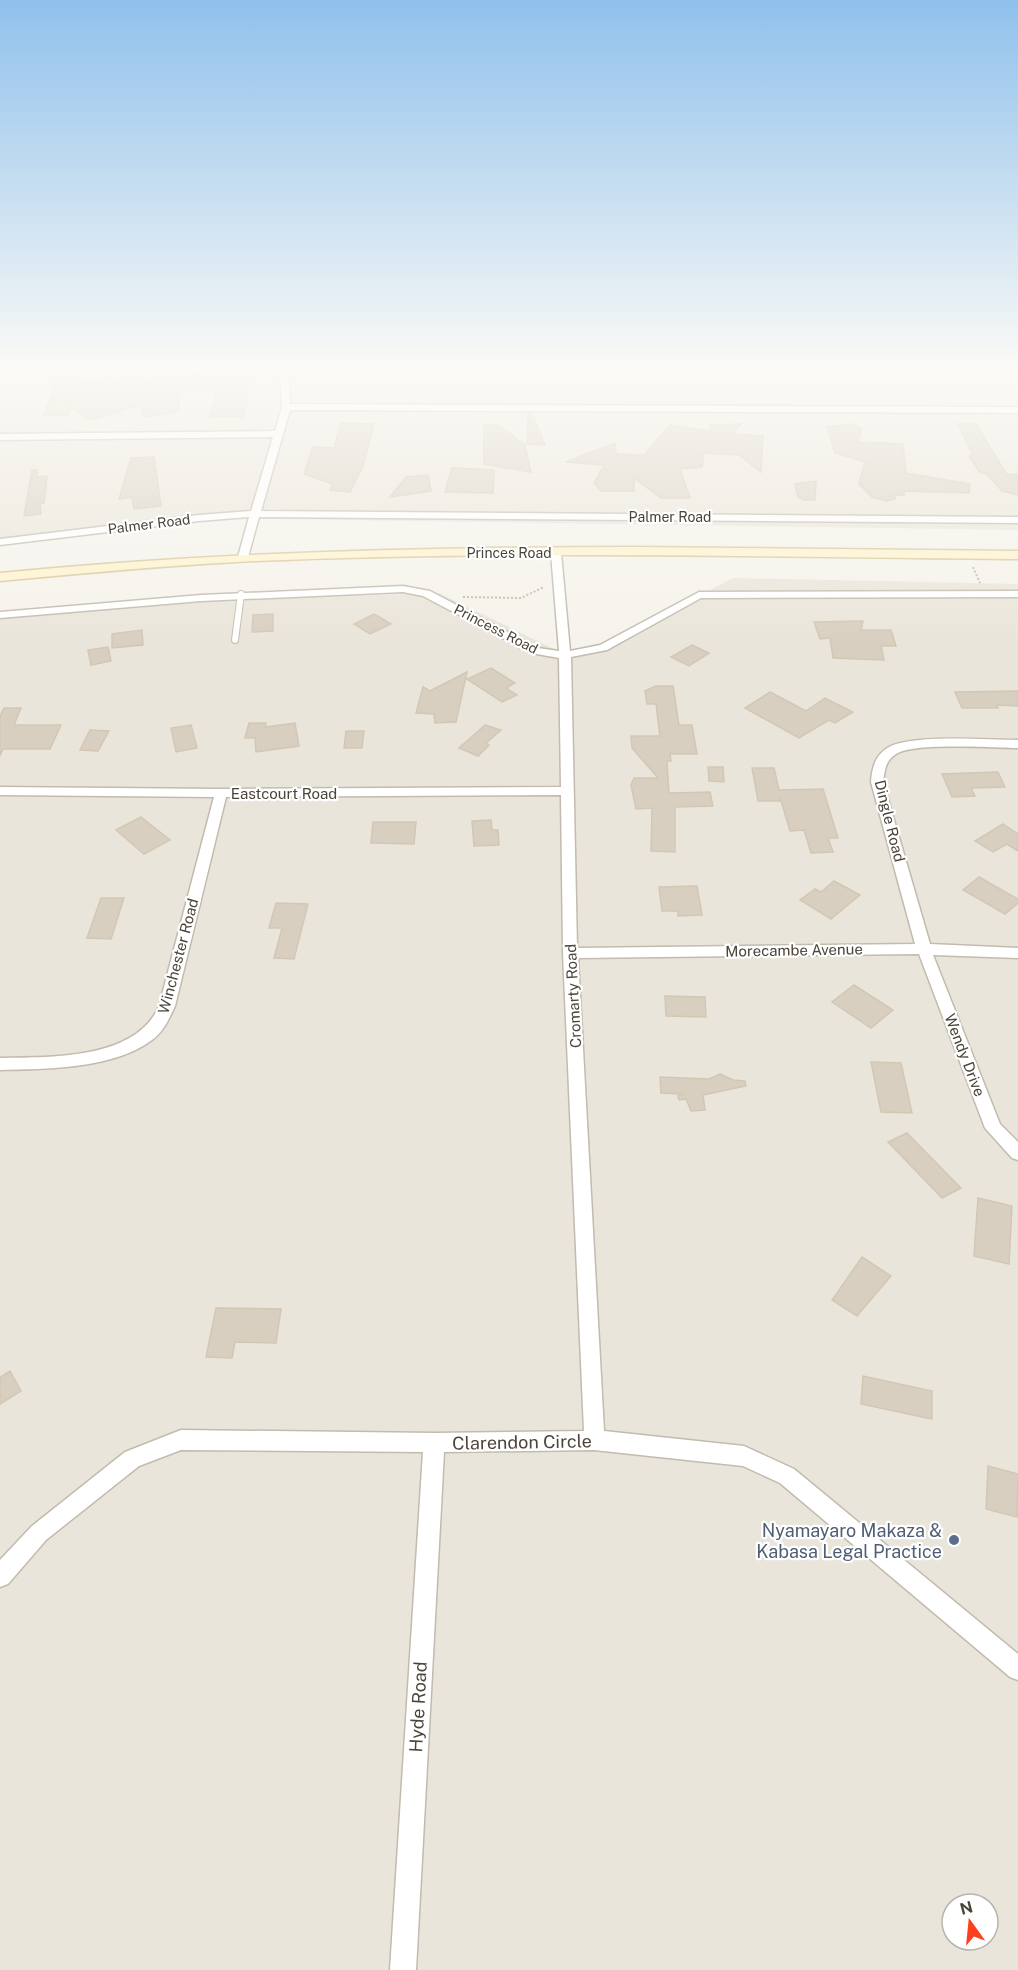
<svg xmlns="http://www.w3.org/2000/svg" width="1018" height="1970" viewBox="0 0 1018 1970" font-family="'Public Sans',sans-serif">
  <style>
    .residential { fill: #eae5da; fill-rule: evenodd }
    .building { fill: #d8cfc1; stroke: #d3c7b4; stroke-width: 1.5 }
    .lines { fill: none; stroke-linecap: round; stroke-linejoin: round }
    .service-casing { stroke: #c2bbae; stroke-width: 8 }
    .minor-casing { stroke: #c2bbae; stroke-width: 3 }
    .secondary-casing { stroke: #d6c79b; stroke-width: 3 }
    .path { stroke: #c4b79f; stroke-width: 2; stroke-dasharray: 2 2; stroke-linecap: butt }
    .service { stroke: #fff; stroke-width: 6 }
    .minor { fill: #fff; fill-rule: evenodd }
    .secondary { fill: #fff3cd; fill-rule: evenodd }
    .service-dot { fill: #5c6f8a; stroke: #fff; stroke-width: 2 }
    .labels { text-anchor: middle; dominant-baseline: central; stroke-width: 4.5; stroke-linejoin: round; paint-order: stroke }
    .far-street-label { font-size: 14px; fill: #4b4439; stroke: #fff }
    .street-label { font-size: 15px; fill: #4b4439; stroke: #fff }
    .near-street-label { font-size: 18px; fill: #4b4439; stroke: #fff }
    .near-service-label { font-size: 18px; fill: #4e5e75; stroke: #fff; text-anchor: end }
  </style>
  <rect width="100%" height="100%" fill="#f6f3ec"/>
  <path class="residential" d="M0,370H1018V530L276,519L280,508L0,542Z
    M733,578L1018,584V1970H0V616L93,604L439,593L558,651L595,650ZM952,1904H988V1940H952Z"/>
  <path class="building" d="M63,370H75L71,385L112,376L117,381L129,374L154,380V377L249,370L247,401L243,417H210L217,388H180L179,411L166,414L144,417L140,405L91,420L70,407L68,415H43L56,387H49L52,373Z
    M528,413H532L545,445L527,444Z
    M341,423L374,424L363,466L350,492L330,490L333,484L304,474L313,447L334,448Z
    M741,424L732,434L763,436L761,472L739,455L704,453L702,467L680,469L690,498H661L634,478V491H601L594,483L604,465L566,462L615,443L616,454L644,455L670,425L710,431V425Z
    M852,424L862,429L858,442L903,444L906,473L970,484L969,493L904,491V495H895V499L886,501L872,497L859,484L865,462L835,453L827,427Z
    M958,424H976L1007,475L1018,474V495L1002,491L986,473H980L969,456H973Z
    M484,425H498L525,445L531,472L484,464Z
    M154,457L161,506L134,509L132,497L119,499L131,458Z
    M452,468L494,470L493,493L445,492Z
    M32,470H37V477L47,476L44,503L40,504L41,514L24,516Z
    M428,475L431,491L390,497L406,477Z
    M816,481L815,500H804L798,497L795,484Z
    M273,614V631L252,632L253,615Z
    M374,614L391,624L370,634L354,624Z
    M863,621L861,630H891L896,646H881L884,660L833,658L830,638L820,639L814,622Z
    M142,630L143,645L112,648V634Z
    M692,645L709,653L689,666L671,657Z
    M108,647L111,661L91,665L88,650Z
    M491,668L515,683L506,688L517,695L502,702L467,679Z
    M467,672L456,722L435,723L434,714L416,713L423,687L430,691Z
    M656,686H673L679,725H692L697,754H670L671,761H667L669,793L710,792L713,806L675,807V852L651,851L652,808L636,809L631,785L634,778H658L632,748L631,736H660L656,704H647L645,691Z
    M1018,691V706L997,705L998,708H962L955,692Z
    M770,692L806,711L825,698L853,712L835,723L829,720L799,738L745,708Z
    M4,708H21L14,725H61L50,749H3L0,756V716Z
    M249,723H266L265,727L295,723L299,746L256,752L255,738H245Z
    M191,725L197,748L176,752L171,728Z
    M485,725L501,730L486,743L489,745L478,756L459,748Z
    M90,730L109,731L98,751L80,750Z
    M346,731H364L362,748H344Z
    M708,767H723L724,782L709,781Z
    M752,768H774L779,790L823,789L838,838H828L833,852L811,853L804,830L790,831L780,797L781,801H758Z
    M998,772L1005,787L971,788L975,796L952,797L942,774Z
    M141,817L170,840L144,854L116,830Z
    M491,820L492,830H498L499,845L474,846L472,821Z
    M373,822H416L414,844L371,843Z
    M1003,824L1018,834V851L1007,844L993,852L975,841Z
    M979,877L1018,899V903L1005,914L963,890Z
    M834,881L860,895L831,919L800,900L815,889L821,892Z
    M697,886L702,915L678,916V911H662L659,887Z
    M101,898H124L111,939L87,938Z
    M276,903L308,904L294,959L274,958L282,928H269Z
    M854,985L893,1010L871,1028L832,1002Z
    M665,996L705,997L706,1017L666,1016Z
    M871,1062L901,1063L912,1113L881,1112Z
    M720,1074L733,1080L745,1081L746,1086L703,1095L705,1110L691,1111L686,1099L679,1100L678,1096L682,1094L661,1093L660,1077L709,1079Z
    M907,1133L961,1188L942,1198L888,1142Z
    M978,1198L1012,1206L1009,1264L974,1256Z
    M862,1257L891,1276L857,1316L832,1300Z
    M216,1308L281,1309L276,1343L235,1342L232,1358L206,1357Z
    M10,1371L21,1391L0,1404V1377Z
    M863,1376L932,1391V1419L861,1404Z
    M988,1466L1018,1474L1017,1517L986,1509Z"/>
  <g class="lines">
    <defs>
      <path id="service" d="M235,640L241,594"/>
      <path id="minor" d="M280,370H288L290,404L1018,407V413L290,410L261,511L1018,517V523L259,517L248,557L243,560L238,557L249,517L199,521L0,545V539L199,515L251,511L273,437L0,440V434L275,431L282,407Z
        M556,550L561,553L570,651L600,645L699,592L1018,591V597L701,598L607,650L571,657L577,948L915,944L871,782C872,768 875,755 889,747C915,734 987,740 1018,740V748C994,748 914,742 896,754C885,761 885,770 883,782L930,944L1018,948V958L933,955L1000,1124L1018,1142V1160L1012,1158L985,1128L919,954L578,958L604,1431L744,1446L794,1469L1018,1654V1680L1010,1677L780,1483L743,1466L594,1450L444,1452L416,1970H390L423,1452L181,1450L139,1466L46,1540L8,1584L0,1587V1560L32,1526L125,1452L181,1430L434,1433L584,1431L563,953L561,795L226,797L175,1006C169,1019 164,1031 152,1040C114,1069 45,1069 0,1070V1058C50,1057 136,1060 159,1006L214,797L0,795V787L221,789L561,787L559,658L531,653L423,596L403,592L201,601L0,618V612L201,595L403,586L430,591L538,648L559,651L551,553Z"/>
      <path id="secondary" d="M636,547L1018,551V559C764,557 509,550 255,561C170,565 85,573 0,581V573C212,552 423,547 636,547Z"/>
    </defs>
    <use href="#service" class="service-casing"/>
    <use href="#minor" class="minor-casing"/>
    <use href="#secondary" class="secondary-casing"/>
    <path class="path" d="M973,567L980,583
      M463,597L521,598L544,587"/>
    <use href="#service" class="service"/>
    <use href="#minor" class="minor"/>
    <use href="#secondary" class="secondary"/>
  </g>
  <linearGradient id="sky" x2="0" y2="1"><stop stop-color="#8fc1ec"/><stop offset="0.57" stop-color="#fbfaf6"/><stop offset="1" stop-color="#fbfaf6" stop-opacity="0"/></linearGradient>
  <rect width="1018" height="646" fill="url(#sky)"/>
  <circle class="service-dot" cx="954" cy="1540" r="6"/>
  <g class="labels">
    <g class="far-street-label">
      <text x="670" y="517">Palmer Road</text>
      <text transform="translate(149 524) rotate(-7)">Palmer Road</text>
      <text x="509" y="553">Princes Road</text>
      <text transform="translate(496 629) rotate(27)">Princess Road</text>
    </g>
    <g class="street-label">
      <text x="284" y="793">Eastcourt Road</text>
      <text transform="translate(890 821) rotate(76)">Dingle Road</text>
      <text transform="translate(794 950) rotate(-1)">Morecambe Avenue</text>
      <text transform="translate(178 956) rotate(-75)">Winchester Road</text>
      <text transform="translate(573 996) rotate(-93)">Cromarty Road</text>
      <text transform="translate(965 1055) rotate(69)">Wendy Drive</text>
    </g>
    <g class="near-street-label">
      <text transform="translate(522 1442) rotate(-1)">Clarendon Circle</text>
      <text transform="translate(418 1707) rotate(-87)">Hyde Road</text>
    </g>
    <g class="near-service-label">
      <text x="942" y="1530">Nyamayaro Makaza &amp;<tspan x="942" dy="21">Kabasa Legal Practice</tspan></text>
    </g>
  </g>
  <g transform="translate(970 1922) rotate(345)"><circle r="28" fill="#ffffff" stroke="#b7b4b0" stroke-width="1.5"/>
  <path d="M0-4.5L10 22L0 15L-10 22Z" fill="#fc3f1d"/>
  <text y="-9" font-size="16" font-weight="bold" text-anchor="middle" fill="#4b4439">N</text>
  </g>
</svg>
